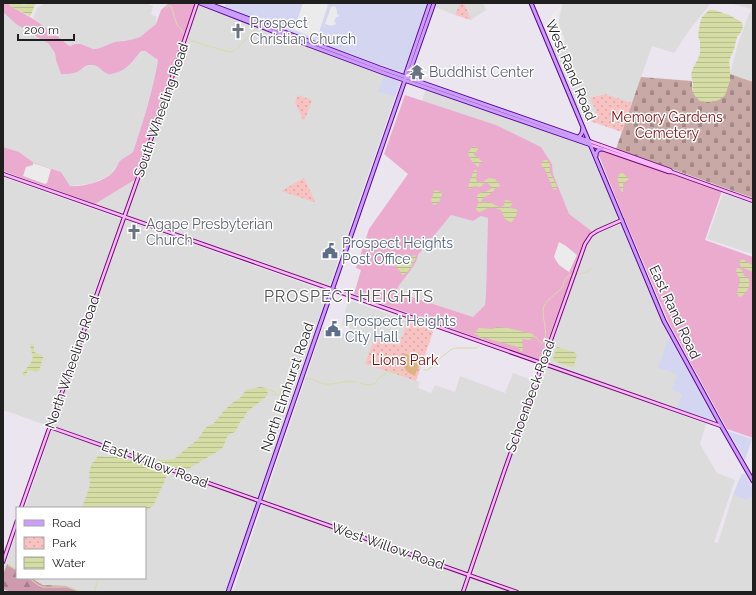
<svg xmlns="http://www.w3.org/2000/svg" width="756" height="595" viewBox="0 0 756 595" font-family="Raleway,sans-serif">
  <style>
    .residential { fill: #dcdcdd }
    .commercial { fill: #d4d5f0 }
    .grass { fill: #eaabcf; fill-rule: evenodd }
    .forest { fill: url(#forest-firs) }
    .cemetery { fill: url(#cemetery-stones) }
    .park { fill: url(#park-dots) }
    .pitch { fill: #dfb483 }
    .parking { fill: #ebebeb }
    .water { fill: url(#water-rules) }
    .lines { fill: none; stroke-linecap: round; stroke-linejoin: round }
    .stream { stroke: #d5dda5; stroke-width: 1 }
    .secondary-casing { stroke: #770573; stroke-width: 4.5 }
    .primary-casing { stroke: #5b009a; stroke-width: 5 }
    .secondary { stroke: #f8b9fa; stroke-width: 2.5 }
    .primary { stroke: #cc9efc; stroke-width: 3 }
    .labels { text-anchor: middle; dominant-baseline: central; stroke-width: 3; stroke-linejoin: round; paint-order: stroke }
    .worship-label { font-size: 14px; fill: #5b616d; stroke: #fff; text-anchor: start }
    .street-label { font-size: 14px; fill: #1f1f1f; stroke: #fff }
    .park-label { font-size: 14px; fill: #7e0c0b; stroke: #fff }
    .service-label { font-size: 14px; fill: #4e5e75; stroke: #fff; text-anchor: start }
    .quarter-label { font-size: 16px; letter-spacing: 1px; fill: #525252; stroke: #fff }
  </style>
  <defs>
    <pattern id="forest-firs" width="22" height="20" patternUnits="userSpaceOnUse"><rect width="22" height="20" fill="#cf9aad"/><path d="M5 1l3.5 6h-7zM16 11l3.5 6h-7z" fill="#a77d8c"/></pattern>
    <pattern id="cemetery-stones" width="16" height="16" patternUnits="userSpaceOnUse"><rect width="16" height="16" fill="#c9a9a6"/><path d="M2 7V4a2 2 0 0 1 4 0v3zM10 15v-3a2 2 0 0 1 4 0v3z" fill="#a38987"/></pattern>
    <pattern id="park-dots" width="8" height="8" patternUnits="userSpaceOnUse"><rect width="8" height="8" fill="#f9c2c2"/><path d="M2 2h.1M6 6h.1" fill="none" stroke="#d5a6a6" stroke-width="1.8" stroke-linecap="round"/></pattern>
    <pattern id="water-rules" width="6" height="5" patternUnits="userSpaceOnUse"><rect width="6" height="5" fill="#d5dda5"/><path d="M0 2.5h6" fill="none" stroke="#b6bd8e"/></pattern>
  </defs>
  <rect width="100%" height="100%" fill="#ebe5f0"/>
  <path class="residential" d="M46,3H145L153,6L151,14L156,17V24L140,37L130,40H124L107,45L97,49H93L81,44H75L70,46L58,37L33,18L37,8Z
    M436,3H460L455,15L435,7Z
    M464,3H483L486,10L471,20Z
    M563,3H711L691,28L674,53L652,46L632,103L605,94L591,98L596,111L595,115L582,120L552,47L565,41L559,25V19Z
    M729,3H753V82L730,74L738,43L751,9Z
    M197,5L384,75L379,92L395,97L329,287L95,204L136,179Z
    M3,12L16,24L49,44L55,53L56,60L68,73H74L89,65H96L100,67L105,72L131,63L133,59L141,51H144L158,59L153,87L148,106L133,152L117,165L111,173L106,177L95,182L88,184L70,186L61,172L33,163L19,152L3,147Z
    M426,88L587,146L617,214V217L616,220L593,232L569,215L553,174L552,164L541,147L496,125L422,101Z
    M3,177L121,219L46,425L3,410Z
    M723,193L753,204V254L707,239Z
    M451,215L473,221L481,216L488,218L486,293L485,305L473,317L409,296L395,290L417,260L418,255Z
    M123,219L328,292L225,592H3V572L17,530V578H145V508H25Z
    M620,224L669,338L682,394L676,409L647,399L545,363L586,246L594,235Z
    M348,300L408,320L399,345L365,364L420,382L418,388L431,393L435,385L455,392L460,376L505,393L513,373L537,382L544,365L706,424L700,444L717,473L735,480L714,542L718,543L733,495L746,500L753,497V592H233L323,327L348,335L351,328L342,325Z"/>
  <path class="commercial" d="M226,3H268L272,4L273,3H427L403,73L264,23L224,8Z
    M384,75L398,81L400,82V84L395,97L378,92Z
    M669,337L715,418L713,421H712L676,409L682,394L672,390L677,374L658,368Z
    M728,431L752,439L745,460Z
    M742,474H745L753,488V497L746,500L733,495L738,482Z"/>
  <path class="grass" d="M3,3H9C11,8 17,9 21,12C38,21 54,33 68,45L70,46L75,44H81L93,49H97L115,42L130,40L140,37L156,24L161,10L169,3H190L195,5L136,179L95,204L3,171V147L19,152L34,163L61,172L70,186C83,187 104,182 113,172C116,169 117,165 120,161C124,157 129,156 133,152C143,122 153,91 158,60L145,51H141C133,60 128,70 115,73C112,74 109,75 106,73C100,70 99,64 90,65C84,65 80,72 74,73C70,74 65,74 61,74L56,60L55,53L49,44L16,24L3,12Z
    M405,95L496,125L541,147L552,164L553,174L569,214L593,232L585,241L580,253L541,359L540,360L354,294L361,270L356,268L369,229L408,174L384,154ZM451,215L473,221L481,216L488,218L486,293L485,305L473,317L409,296L396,291C401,280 417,266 418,255Z
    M601,150L722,191L705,240L753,257V438L727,429L669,323L620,208L598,153Z"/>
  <path class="forest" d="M7,564L17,570V578H31L43,585L66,586L82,592H11L3,589V575Z"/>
  <path class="cemetery" d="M730,74L753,82V198L616,149L641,77L692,81V90L704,101C712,102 718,101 724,96L730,80Z"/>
  <path class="park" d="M460,3H464L471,20L455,15Z
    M605,94L632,103L622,132L587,120L585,121L584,119L595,115L596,111L590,98Z
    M298,95L312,100L305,119L304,120H303L295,102Z
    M304,178L315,201L314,202L281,191Z
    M408,320L434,329L416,381L365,364L375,337L399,345Z"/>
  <path class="pitch" d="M403,353L418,358L420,362L415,376C404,372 400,363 403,353Z"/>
  <path class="parking" d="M303,3H325L328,5L318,35L316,36L315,38L294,30Z
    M335,6L337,11V14L339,15L338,17H336L334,22H336L335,25H333L332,26L325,24L331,7Z
    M560,7H561L557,18H559V26L565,40L554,45L546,27L547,25L551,23L548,19L552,16L551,14L555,12V11Z
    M33,163L51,169L47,183L45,184L23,176L26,167L33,165Z
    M559,242L566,246L577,255L569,272L559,265L554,257Z"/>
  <path class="water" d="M9,3H21L24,5L27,3H38C32,5 34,12 30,16L10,6Z
    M709,10H714L729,15L740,21L742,23L743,27L741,32L737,37L734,49L729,61L730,68V80L726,93L724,96L719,100L709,102L700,101L695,96L692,90L693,84L691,74L693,68L698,59L700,53V41L698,36L700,23L702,17Z
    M474,146L476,147L478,149L477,151L474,153V155L483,162L482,163L479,162V165L478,167L470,159L468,153L471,148Z
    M544,160H547C552,166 549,166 550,172C552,177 555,182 557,187L556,190L553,189L545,169L541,165L542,162Z
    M475,169L477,171L476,179L477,182L481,183L489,178L495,179L500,185L499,187L495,188C493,195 485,195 481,201L482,203L489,202L501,208L504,205L505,200L511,201L513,203L510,207L509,208L516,209L518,212L512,222H510L505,219L501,210C490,206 490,207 480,212L477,211L476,208L479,202L477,198V195C478,195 479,193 481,193C485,191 489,192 492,187L486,182L480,187L474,186L470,189L468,188L470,180Z
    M621,172L623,173L629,180L626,181L623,184V193L621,191L617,178Z
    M435,190L439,191L442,194C441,199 439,204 434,205L433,204L431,200L433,195V192Z
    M415,255L416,257C413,264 409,273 402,275L399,270L396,267L395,265L397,260L401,257L407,258Z
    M742,259L750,264L753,265V272C747,269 740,269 739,262Z
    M737,267L742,270L744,276L748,277C751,286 748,291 741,297H740L737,294L740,280L736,271Z
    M496,327L508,328L533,334L534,337L529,340L523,339L522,340L523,347L522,353L518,347L485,338L481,339L478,335L474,334L479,328L493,329Z
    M30,344L34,345V352L43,356V358L39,371L36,372L29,370L27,372L26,375L24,376L22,375C24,370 30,365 32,361C34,356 30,349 30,344Z
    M557,347L574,352L577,355L574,367C567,367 559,363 553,360V358Z
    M260,387L266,388L268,394L267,396L247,412L244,418L240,422L235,432L230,434L227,437L223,447L220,450L188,469H181L171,467L151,458L164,460L174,459L198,439C203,433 204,426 213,424L224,411L232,403L240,398L246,390Z
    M98,456H103L106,457L116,456L164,470L167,473L166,478L153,506L145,511V508H82L90,485L89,473L92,463L94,462Z"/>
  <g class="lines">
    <path class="stream" d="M166,7L169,6H171L177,25L181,29L184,34L192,41L225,51L231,52L234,51
      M237,49L255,29
      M575,275C581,273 588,273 592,268
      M534,337H536C539,340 538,343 543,343C550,333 540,315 544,306C547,299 555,295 560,290C565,285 563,277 571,275
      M424,370H427L434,366L441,357L446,354L450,350L455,348H477L479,346
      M302,378C306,379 309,379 312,379C316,380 319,383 324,384C335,385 346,380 357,382
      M360,383L367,385L375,384L379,378L389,371L396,373H406
      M266,389L275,392V395H280C283,382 288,380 299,378
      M4,566H9L17,570
      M29,578L38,585L43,587H67L81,592
      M94,592L99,578"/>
    <defs>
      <path id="secondary" d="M589,141L670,170L671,171
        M591,145L669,172H672L753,201
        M3,174L721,426
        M50,427L517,592
        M21,508L138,178L197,3
        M3,562L17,521
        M463,592L505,469L585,244L591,235L597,231L622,220"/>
      <path id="primary" d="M200,3L298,41L384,73L591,145
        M207,3L380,68L589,141
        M531,3L664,321L722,427L753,481
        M406,77L409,74L434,3
        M579,137L582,133L583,127
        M596,156C596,152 597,149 602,149
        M228,592L314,342L405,80L406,77V73L430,3"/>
    </defs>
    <use href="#secondary" class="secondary-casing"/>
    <use href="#primary" class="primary-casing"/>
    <use href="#secondary" class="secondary"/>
    <use href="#primary" class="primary"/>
  </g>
  <defs>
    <symbol id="church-bare" viewBox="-9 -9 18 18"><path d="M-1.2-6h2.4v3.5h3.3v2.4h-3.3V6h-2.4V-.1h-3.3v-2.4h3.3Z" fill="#6b7280" stroke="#fff" stroke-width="2.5" paint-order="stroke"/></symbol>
    <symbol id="temple-bare" viewBox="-9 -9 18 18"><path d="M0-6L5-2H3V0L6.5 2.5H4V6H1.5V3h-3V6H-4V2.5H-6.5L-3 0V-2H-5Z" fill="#6b7280" stroke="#fff" stroke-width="2.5" paint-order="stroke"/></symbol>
    <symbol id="civic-bare" viewBox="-9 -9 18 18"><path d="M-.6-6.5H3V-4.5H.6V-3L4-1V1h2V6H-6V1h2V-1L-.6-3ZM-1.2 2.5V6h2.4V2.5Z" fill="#5c6f8a" stroke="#fff" stroke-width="2.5" paint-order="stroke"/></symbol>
  </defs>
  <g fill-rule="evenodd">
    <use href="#church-bare" x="227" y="20" width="22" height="22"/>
    <use href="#temple-bare" x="406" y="61" width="22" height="22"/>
    <use href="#church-bare" x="123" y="221" width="22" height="22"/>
    <use href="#civic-bare" x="319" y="240" width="22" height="22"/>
    <use href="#civic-bare" x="322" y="318" width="22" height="22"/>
  </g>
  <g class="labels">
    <g class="worship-label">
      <text x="250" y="23">Prospect<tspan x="250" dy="16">Christian Church</tspan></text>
      <text x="429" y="72">Buddhist Center</text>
      <text x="146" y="224">Agape Presbyterian<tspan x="146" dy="16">Church</tspan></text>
    </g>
    <g class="street-label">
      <text transform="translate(571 70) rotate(67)">West Rand Road</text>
      <text transform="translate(161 110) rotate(-71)">South Wheeling Road</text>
      <text transform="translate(675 312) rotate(65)">East Rand Road</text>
      <text transform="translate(72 362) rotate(-71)">North Wheeling Road</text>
      <text transform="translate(287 387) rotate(-71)">North Elmhurst Road</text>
      <text transform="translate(530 396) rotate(-70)">Schoenbeck Road</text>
      <text transform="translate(155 464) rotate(20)">East Willow Road</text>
      <text transform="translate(388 546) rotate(19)">West Willow Road</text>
    </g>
    <g class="park-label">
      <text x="667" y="117">Memory Gardens<tspan x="667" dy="16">Cemetery</tspan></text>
      <text x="405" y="360">Lions Park</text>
    </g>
    <g class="service-label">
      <text x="342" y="243">Prospect Heights<tspan x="342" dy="16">Post Office</tspan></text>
      <text x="345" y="321">Prospect Heights<tspan x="345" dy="16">City Hall</tspan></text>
    </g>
    <g class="quarter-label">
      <text x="349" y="296">PROSPECT HEIGHTS</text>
    </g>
  </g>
  <rect width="756" height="595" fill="none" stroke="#1f1f1f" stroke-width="8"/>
  <rect x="16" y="507" width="130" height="72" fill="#ffffff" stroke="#a5a5a5"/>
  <rect x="24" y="520" width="20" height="6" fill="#cc9efc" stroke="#a5a5a5"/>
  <text x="52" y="527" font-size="12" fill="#1f1f1f">Road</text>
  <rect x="24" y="537" width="20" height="12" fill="url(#park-dots)" stroke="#a5a5a5"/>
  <text x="52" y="547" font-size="12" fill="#1f1f1f">Park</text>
  <rect x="24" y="557" width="20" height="12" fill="url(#water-rules)" stroke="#a5a5a5"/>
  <text x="52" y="567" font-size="12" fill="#1f1f1f">Water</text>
  <path d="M18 34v6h56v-6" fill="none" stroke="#1f1f1f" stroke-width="2"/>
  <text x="24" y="34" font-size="12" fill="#1f1f1f" stroke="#ffffff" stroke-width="3" paint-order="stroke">200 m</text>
</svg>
